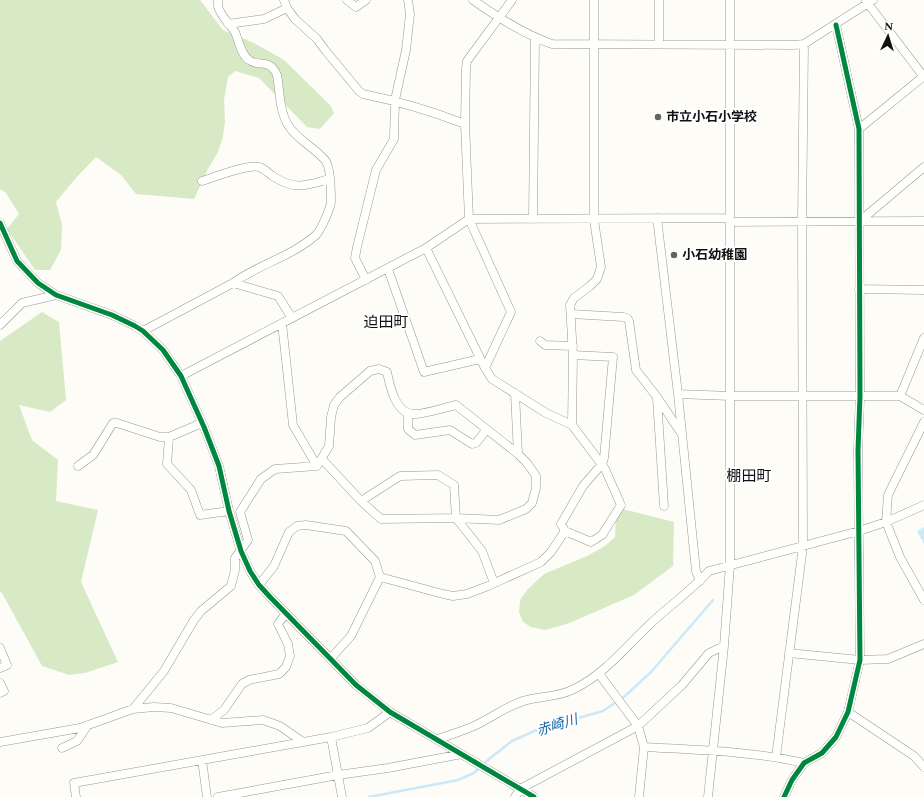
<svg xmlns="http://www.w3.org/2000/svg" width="924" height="797" viewBox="0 0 924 797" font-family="Spectral,'Noto Sans JP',serif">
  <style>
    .forest { fill: #d8eac5 }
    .water { fill: #cde8f7 }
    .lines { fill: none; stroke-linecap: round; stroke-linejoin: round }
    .stream { stroke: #cde8f7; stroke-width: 2.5 }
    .minor-casing { stroke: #979795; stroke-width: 9 }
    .minor { stroke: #fffffe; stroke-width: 8 }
    .cycleway-casing { stroke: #fff; stroke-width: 8 }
    .cycleway { stroke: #00873e; stroke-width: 5 }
    .poi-dot { fill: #646362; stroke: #fff; stroke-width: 1.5 }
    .labels { text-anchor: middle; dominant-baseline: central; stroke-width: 4; stroke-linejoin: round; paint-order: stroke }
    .poi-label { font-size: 13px; font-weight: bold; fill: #111; stroke: #fff; text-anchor: start }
    .water-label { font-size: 14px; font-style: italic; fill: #1768a6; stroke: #fff }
    .quarter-label { font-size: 15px; fill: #111; stroke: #fff }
  </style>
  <rect width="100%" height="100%" fill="#fdfcf7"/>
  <path class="forest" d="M0,0H200L223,30L254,43L284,60L330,105L334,113L320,129L307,127L259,78L235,71L228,77L224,100L225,121L223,137L218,152L208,169L194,199L136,194L121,175L96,157L75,179L56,202L62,225L61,250L50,270H35L7,229L19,214L6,193L0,189Z
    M42,312L59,322L66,400L50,412L19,405L32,440L58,460L56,501L98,510L81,582L118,662L85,673L69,675L42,666L2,593L0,592V341Z
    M619,508L674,522L673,566L634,595L567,624L545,630L531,627L523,622L519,612L520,600L528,589L544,574L587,556L605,546L615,537L616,518Z"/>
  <path class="water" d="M924,527V544L917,531Z"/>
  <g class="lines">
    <path class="stream" d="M369,797L458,780L474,773L489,759L512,741L539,729L603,711L625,696L651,672L713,600"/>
    <defs>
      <path id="minor" d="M284,0L287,8L295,19L317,39L325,50L359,91L363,94C398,101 431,111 465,124
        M347,0L356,7L366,0
        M473,0C497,17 523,34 552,44L793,45L804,44L873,0
        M866,1L924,77
        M228,24L264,19L287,8
        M659,44V0
        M859,129L924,76
        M202,181C215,177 247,164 259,167C264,168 269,174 274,177C297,191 306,185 330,179
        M657,218L678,394L696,571L700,581
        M533,219L535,38
        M860,221L924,167
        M730,222L924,221
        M0,223L17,261L38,283L56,295L112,315L135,326L143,331L163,350L181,376L204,427L219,466L229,511L241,551L250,571L259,585L271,598L356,685L390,712L534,797
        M426,248L485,368L492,379L546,413L572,425L605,469L621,505
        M388,269L424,372L480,359
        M366,280L355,258L357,247L376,170L394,139L395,100L406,50L410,14L408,0
        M233,283L278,296L292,318
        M859,289L924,290
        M571,314L623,317L627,318L629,321L636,370L657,397L681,433
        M282,323L293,425L317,466
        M0,325L22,303L56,295
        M143,331L233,283C259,264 291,257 316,235C321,230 330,209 331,202C331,192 331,167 325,160C314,147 296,139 288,125C279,110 280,91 277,75C269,57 259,68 249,60C241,55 239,41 235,32C230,24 220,16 218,6C218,5 218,1 218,0
        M540,341L545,345L573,346
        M485,368L511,312L469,219L465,124L466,69L467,61L512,0
        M181,376L426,248L469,219L729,218
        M515,393L518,454
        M678,394L730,396H900L924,410
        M900,396L924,338
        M657,398L664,506
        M408,413V429L415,435L450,430L472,444L476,443L487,429
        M924,422L888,495L886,522L900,557L924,600
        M572,425L573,355L570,305L574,298L590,286L597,279L601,267L594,220V0
        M169,437L167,464L191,490L200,515L229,511
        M78,466L93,455L113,423H117L160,437H169L202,423
        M317,466L329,446L331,417L334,405L340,397L370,371L379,369L387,372C390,387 396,416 416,414C429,413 443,408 456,405L518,454L527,463L536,476V488L532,503L526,509L499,520L456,518L381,519L361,501L322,459
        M361,501L400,476L438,475L454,485L456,518L482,551L494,583
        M565,531L561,524L583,486L602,464L604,458L613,357L573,355
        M259,585L274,566L289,532L297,526L306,525L346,531L375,561L380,577
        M0,648L7,665L0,668
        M789,653L860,660L888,659L924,644
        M330,659L351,636L380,577L443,594L453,596L467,594L488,586L541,562L551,552L565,531L591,542L602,535L621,505
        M599,674L638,726L644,747L639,797
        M0,683L4,691L0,693
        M133,709L164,671L194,620L201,611L231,586L235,570V558L248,540L240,512L261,479L275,469L317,466
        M848,712L914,756L924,767
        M211,720L224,710L242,684L249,680L279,674L286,667L290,656L288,644L278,624L286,613
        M331,737L342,797
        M438,739C452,734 467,730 480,723C496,715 510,704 527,700C543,696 559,697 574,689C603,675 623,650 646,628C666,608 690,592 709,571L859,531L886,522L924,505
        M0,742L80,728L133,709L154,707L171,708L222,723L263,720L280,726L303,742
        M644,747C698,750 752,751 804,763
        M62,748L77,741L88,725
        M776,757L803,546L802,222L804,44
        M202,760L207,797
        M76,797L74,783L331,737L368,728L390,712
        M218,797L338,775L388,768L462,754
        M515,797L520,789L638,726L682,685L709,653L724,646
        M708,797L724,646L730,565V0
        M784,797L792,780L804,763L822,753L836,737L848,712L860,660L858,450L860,396L859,129L836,25"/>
    </defs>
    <use href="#minor" class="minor-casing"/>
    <use href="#minor" class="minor"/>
    <defs>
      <path id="cycleway" d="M0,223L17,261L38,283L56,295L112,315L135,326L143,331L163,350L181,376L204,427L219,466L229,511L241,551L250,571L259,585L271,598L356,685L390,712L534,797
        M784,797L792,780L804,763L822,753L836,737L848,712L860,660L858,450L860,396L859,129L836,25"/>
    </defs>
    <use href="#cycleway" class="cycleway-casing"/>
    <use href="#cycleway" class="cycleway"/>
  </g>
  <g class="poi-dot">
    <circle cx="658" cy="117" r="4"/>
    <circle cx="674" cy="255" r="4"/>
  </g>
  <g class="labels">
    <g class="poi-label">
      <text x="666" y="117">市立小石小学校</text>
      <text x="682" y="255">小石幼稚園</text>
    </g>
    <g class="water-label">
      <text transform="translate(557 725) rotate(-17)">赤崎川</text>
    </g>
    <g class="quarter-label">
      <text x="386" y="322">迫田町</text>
      <text x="749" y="476">棚田町</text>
    </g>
  </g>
  <g transform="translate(888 36) rotate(4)" stroke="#ffffff" stroke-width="3" paint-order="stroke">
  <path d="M0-3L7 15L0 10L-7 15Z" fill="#111111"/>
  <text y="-6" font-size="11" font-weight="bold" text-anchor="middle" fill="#111111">N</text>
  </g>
</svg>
